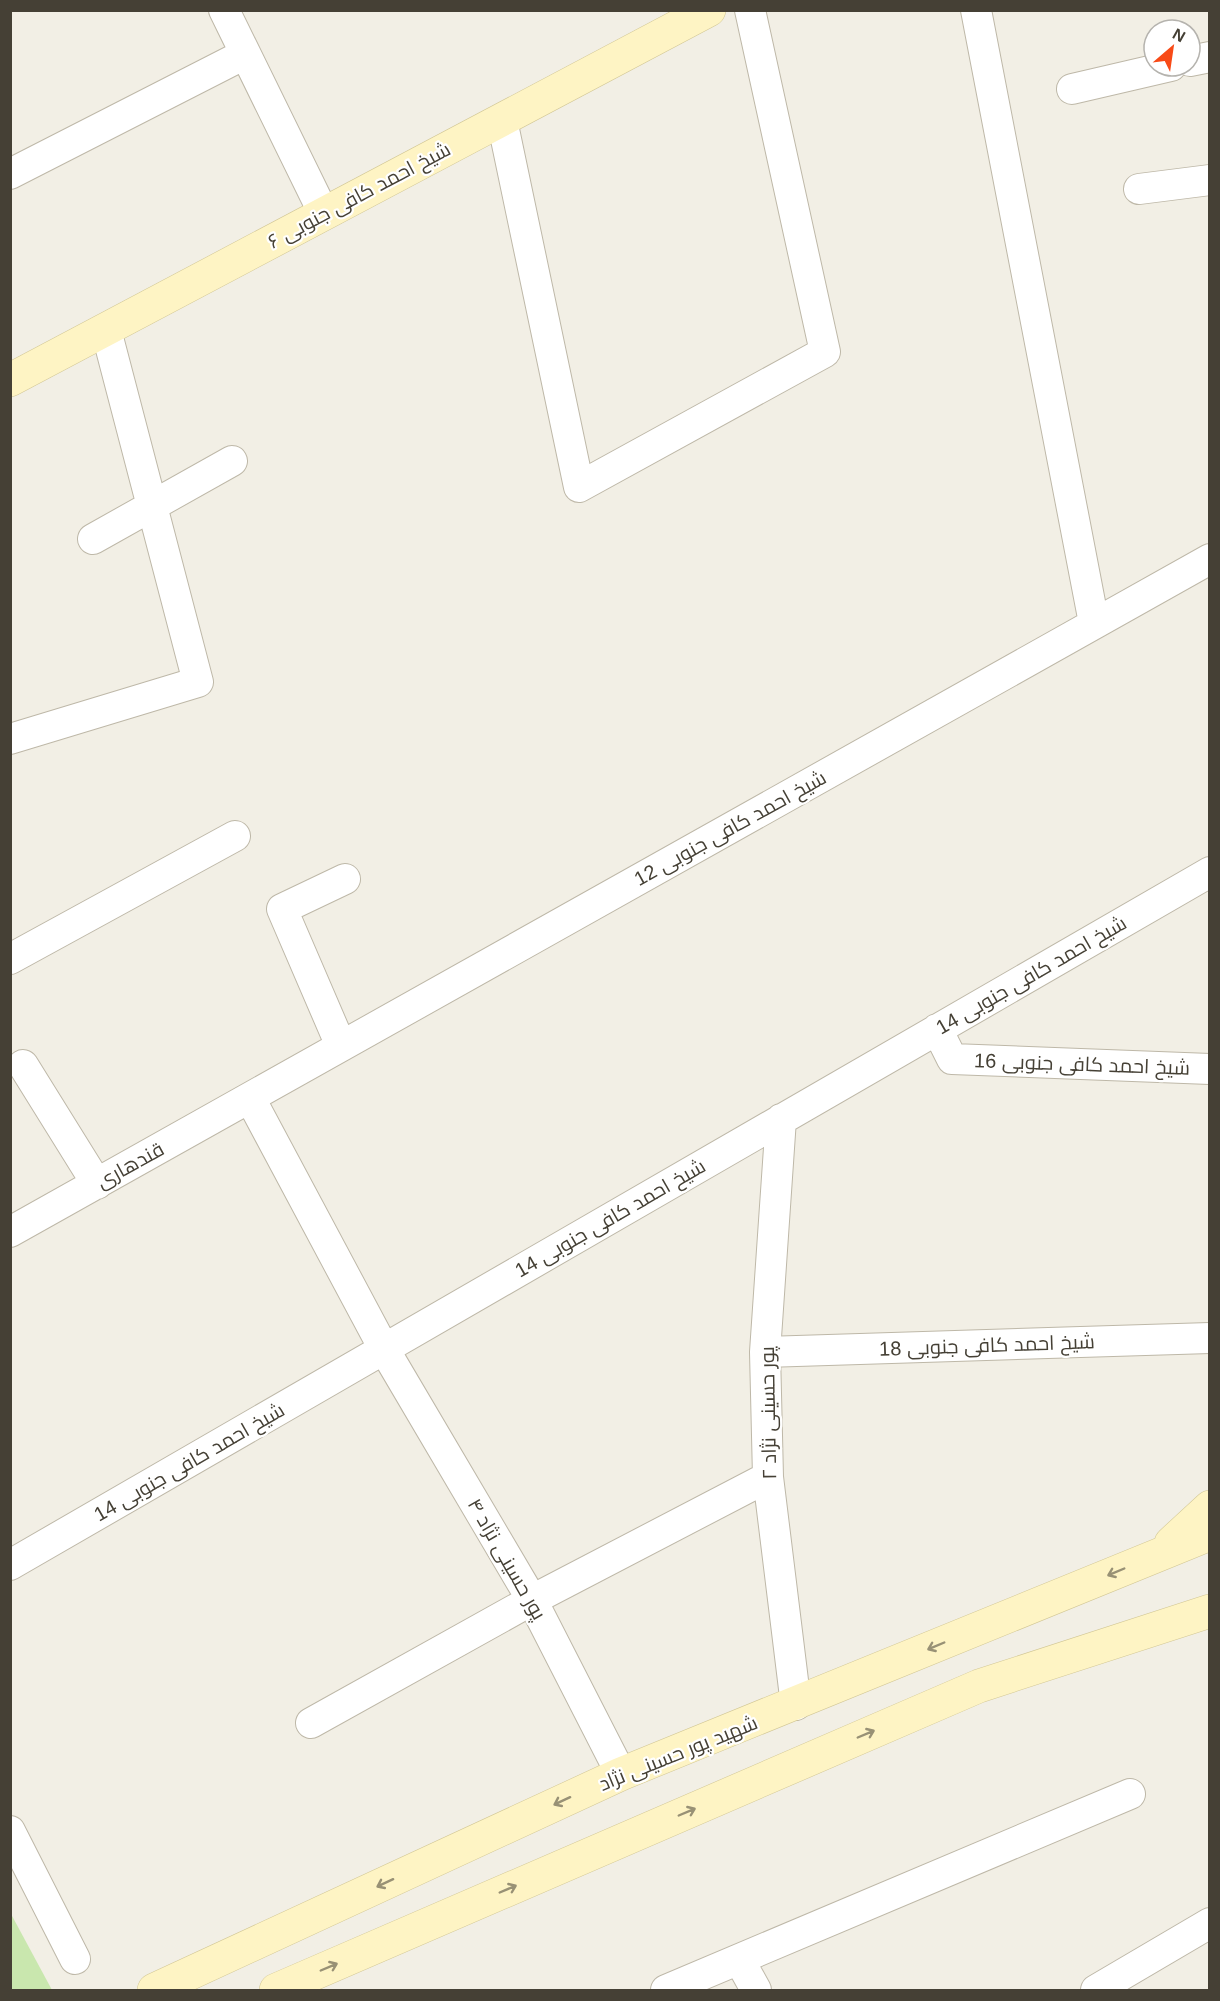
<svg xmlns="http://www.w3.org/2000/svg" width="1220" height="2001" viewBox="0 0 1220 2001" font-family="Arial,Cairo,sans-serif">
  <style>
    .green { fill: #c9e7ae }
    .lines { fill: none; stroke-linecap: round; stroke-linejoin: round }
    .street-casing { stroke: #beb8a8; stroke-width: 32 }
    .secondary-casing { stroke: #d2c795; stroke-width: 34 }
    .street { stroke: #fff; stroke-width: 30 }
    .secondary { stroke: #fef4c4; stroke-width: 33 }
    .oneway { stroke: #989175 }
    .labels { text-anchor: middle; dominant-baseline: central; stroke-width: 4.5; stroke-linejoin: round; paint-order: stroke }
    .street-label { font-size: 20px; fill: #454035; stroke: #fff }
  </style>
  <rect width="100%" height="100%" fill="#f2efe5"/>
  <path class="green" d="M10,1914H11L52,1990H11Z"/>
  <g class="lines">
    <defs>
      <path id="street" d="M224,10L324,214
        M976,10L1094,623
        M1190,61L1210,57
        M1072,89L1171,66
        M502,120L579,487L825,352L750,10
        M10,174L245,54
        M1139,189L1210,180
        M93,539L232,461
        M10,739L198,682L106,330
        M10,959L235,836
        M937,1029L952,1059L1210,1069
        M341,1046L282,909L345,879
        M23,1065L97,1184
        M250,1098L384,1349L532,1600L621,1774
        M781,1119L765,1352L768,1477L796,1705
        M10,1232L1210,559
        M765,1352L1210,1338
        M10,1565L1210,872
        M311,1723L532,1600L768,1477
        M10,1831L75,1959
        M740,1961L756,1990
        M666,1990L1130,1794
        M1096,1990L1210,1923"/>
      <path id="secondary" d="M10,380L709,10
        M1171,1543L1210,1507
        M154,1990L621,1774L1210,1534
        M276,1990L979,1686L1210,1611"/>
    </defs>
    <use href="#street" class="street-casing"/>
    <use href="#secondary" class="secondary-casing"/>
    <use href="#street" class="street"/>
    <use href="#secondary" class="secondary"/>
  </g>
  <defs><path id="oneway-shaft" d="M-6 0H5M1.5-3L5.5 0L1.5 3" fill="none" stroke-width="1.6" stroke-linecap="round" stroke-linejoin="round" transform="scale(1.5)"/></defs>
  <g class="oneway">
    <use href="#oneway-shaft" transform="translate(1116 1572) rotate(157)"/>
    <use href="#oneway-shaft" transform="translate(936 1646) rotate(157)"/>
    <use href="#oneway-shaft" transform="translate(866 1734) rotate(-23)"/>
    <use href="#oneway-shaft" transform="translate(562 1801) rotate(155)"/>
    <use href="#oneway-shaft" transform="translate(687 1812) rotate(-23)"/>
    <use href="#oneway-shaft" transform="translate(385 1883) rotate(155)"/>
    <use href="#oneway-shaft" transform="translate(508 1889) rotate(-23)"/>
    <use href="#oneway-shaft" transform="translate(329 1967) rotate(-23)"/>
  </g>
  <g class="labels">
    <g class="street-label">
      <text transform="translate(359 195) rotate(-28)">شیخ احمد کافی جنوبی ۶</text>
      <text transform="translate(730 828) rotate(-29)">شیخ احمد کافی جنوبی 12</text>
      <text transform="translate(1031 975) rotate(-30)">شیخ احمد کافی جنوبی 14</text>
      <text transform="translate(1082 1064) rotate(2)">شیخ احمد کافی جنوبی 16</text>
      <text transform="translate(130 1165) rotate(-29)">قندهاری</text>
      <text transform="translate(610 1218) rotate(-30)">شیخ احمد کافی جنوبی 14</text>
      <text transform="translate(987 1345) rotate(-2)">شیخ احمد کافی جنوبی 18</text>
      <text transform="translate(768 1413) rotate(-91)">پور حسینی نژاد ۲</text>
      <text transform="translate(189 1462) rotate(-30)">شیخ احمد کافی جنوبی 14</text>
      <text transform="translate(507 1559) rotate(60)">پور حسینی نژاد ۴</text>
      <text transform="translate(678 1753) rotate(-22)">شهید پور حسینی نژاد</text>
    </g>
  </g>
  <rect width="1220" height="2001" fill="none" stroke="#454035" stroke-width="24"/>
  <g transform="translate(1172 48) rotate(29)"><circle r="28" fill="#ffffff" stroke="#b5b3ae" stroke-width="1.5"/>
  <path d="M0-4.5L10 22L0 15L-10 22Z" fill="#f84a17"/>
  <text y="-9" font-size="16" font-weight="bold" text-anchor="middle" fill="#454035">N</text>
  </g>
</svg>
